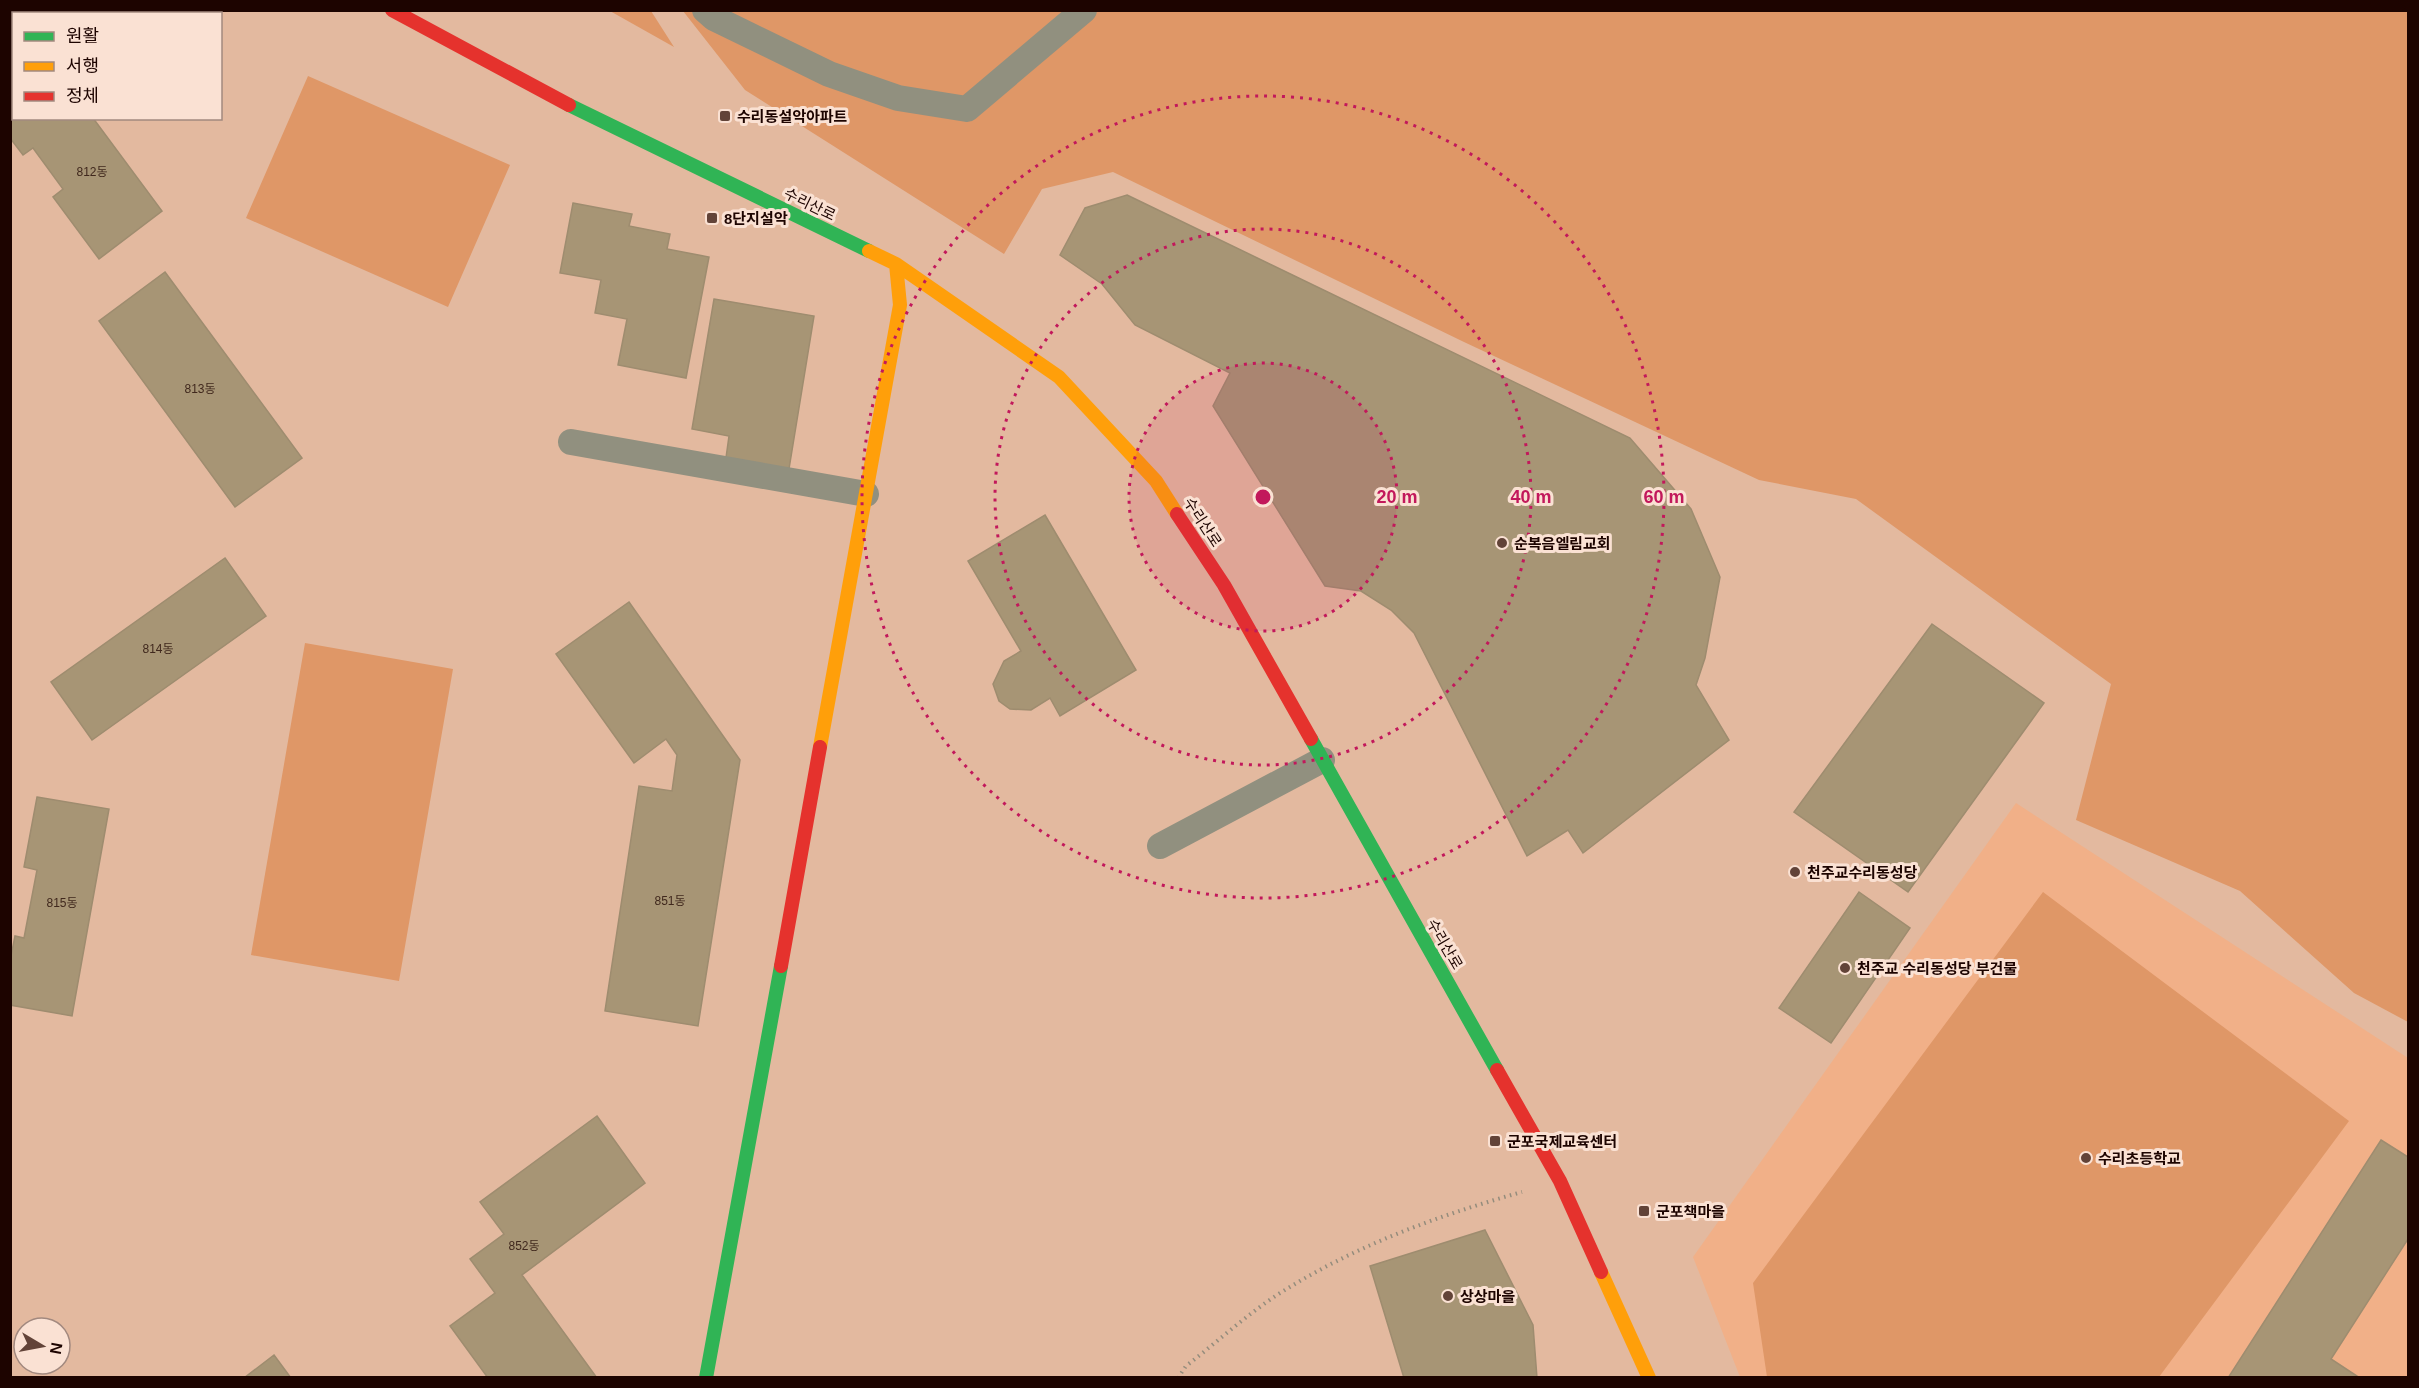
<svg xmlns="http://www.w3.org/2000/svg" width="2419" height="1388" viewBox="0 0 2419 1388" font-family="Helvetica,'Noto Sans KR',sans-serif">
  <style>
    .built { fill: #f1b088 }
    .green { fill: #df9767 }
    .building { fill: #a79575; stroke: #9e8c6f; stroke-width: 1.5 }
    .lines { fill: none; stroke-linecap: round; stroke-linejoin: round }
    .path { stroke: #948c7c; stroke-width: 4; stroke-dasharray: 1.5 4.5; stroke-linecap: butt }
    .lane { stroke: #91907f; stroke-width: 26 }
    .fast { stroke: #30b455; stroke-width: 14 }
    .slow { stroke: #ff9f0a; stroke-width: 14 }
    .jam { stroke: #e5322d; stroke-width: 14 }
    .ring { fill: none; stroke: #c2185b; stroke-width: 3; stroke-dasharray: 3 6 }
    .poi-dot { fill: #624338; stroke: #fae1d3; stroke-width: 2 }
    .labels { text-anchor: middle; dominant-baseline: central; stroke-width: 6; stroke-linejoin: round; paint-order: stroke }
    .number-label { font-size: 12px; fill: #40281d }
    .poi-label { font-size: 15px; font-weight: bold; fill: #1d0400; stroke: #fae1d3; text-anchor: start }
    .street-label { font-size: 15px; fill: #1d0400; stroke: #fae1d3 }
    .centre { fill: #c2185b; stroke: #fae1d3; stroke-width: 3 }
    .ring-label { font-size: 18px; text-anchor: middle; font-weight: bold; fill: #c2185b; stroke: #fae1d3; stroke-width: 6; stroke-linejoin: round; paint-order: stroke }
  </style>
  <rect width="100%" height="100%" fill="#e3b99f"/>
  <path class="built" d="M2016,803L2408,1058V1377H1740L1693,1257Z"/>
  <path class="green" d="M610,11H651L674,47Z
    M683,11H2408V1022L2354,993L2240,891L2076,820L2111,684L1856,499L1759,480L1464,342L1113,172L1042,189L1004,254L745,90Z
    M308,76L510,165L448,307L246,218Z
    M305,643L453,669L399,981L251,955Z
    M2043,892L2349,1121L2159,1377H1767L1753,1283Z"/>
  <path class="building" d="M14,69V118H93L162,211L99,259L53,197L63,189L33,148L23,155L10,138V71Z
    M1127,195L1630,438L1691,509L1720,577L1705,658L1696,685L1729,740L1583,853L1568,830L1527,856L1414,633L1391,610L1361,591L1325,586L1213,406L1230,373L1135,325L1102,284L1060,255L1085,208Z
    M573,203L632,214L629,226L670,234L667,249L709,257L686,378L618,365L627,319L595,313L601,280L560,273Z
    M165,272L302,458L235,507L99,321Z
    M714,299L814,316L788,475L725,465L729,436L692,429Z
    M1045,515L1136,670L1060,716L1050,698L1031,710L1010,709L999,701L993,684L1004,661L1021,651L968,561Z
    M225,558L266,616L92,740L51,682Z
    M629,602L740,760L698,1026L605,1011L639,786L672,791L677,755L666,739L634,763L556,654Z
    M1932,624L2044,703L1908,892L1794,812Z
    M37,797L109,809L72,1016L10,1005V961L15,936L24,938L37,870L24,867Z
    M1859,892L1910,928L1831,1043L1779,1008Z
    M597,1116L645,1183L522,1275L597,1378H488L450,1326L495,1293L470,1259L504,1234L480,1202Z
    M2381,1140L2408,1157V1239L2331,1359L2360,1378H2228Z
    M1485,1230L1533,1325L1537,1378H1404L1370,1266Z
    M274,1355L291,1378H244Z"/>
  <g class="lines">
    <path class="path" d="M1178,1378L1186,1366C1216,1343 1245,1316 1277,1295C1352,1247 1436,1216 1522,1192"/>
    <path class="lane" d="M705,10L714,18L829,74L898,98L967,109L1084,10
      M571,442L866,494
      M1160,846L1322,760"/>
    <path class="fast" d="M569,105L869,251
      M1311,739L1497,1070
      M706,1378L781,966"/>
    <path class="slow" d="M869,251L896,264L1059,377L1156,481L1177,514
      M820,747L900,305L896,264
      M1601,1272L1649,1378"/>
    <path class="jam" d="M392,10L569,105
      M1177,514L1224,585L1311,739
      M781,966L820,747
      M1497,1070L1560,1181L1601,1272"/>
  </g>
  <circle cx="1263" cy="497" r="134" fill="#c2185b" fill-opacity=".12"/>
  <g class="ring">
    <circle cx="1263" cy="497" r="134"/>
    <circle cx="1263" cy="497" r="268"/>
    <circle cx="1263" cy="497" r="401"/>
  </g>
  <g class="poi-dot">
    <rect x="719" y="110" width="12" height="12" rx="3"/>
    <rect x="706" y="212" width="12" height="12" rx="3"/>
    <circle cx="1502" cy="543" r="6"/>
    <circle cx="1795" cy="872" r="6"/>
    <circle cx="1845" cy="968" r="6"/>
    <rect x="1489" y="1135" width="12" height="12" rx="3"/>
    <circle cx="2086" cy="1158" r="6"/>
    <rect x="1638" y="1205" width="12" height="12" rx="3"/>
    <circle cx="1448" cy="1296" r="6"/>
  </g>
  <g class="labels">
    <g class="number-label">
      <text x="92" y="172">812동</text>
      <text x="200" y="389">813동</text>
      <text x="158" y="649">814동</text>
      <text x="670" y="901">851동</text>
      <text x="62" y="903">815동</text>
      <text x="524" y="1246">852동</text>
    </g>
    <g class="poi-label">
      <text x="737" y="116">수리동설악아파트</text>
      <text x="724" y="218">8단지설악</text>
      <text x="1514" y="543">순복음엘림교회</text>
      <text x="1807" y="872">천주교수리동성당</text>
      <text x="1857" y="968">천주교 수리동성당 부건물</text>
      <text x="1507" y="1141">군포국제교육센터</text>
      <text x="2098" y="1158">수리초등학교</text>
      <text x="1656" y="1211">군포책마을</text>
      <text x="1460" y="1296">상상마을</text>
    </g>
    <g class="street-label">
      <text transform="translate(810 204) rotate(26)">수리산로</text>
      <text transform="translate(1203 522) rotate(57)">수리산로</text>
      <text transform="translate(1445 944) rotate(60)">수리산로</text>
    </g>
  </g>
  <circle cx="1263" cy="497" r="9" class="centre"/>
  <g class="ring-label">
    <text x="1397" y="503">20 m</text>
    <text x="1531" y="503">40 m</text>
    <text x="1664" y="503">60 m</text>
  </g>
  <rect width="2419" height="1388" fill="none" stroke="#1d0400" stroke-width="24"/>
  <rect x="12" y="12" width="210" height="108" fill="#fae1d3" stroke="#a2897f" stroke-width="1.5"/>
  <rect x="24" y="32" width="30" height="9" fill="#30b455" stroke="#a2897f" stroke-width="1.5"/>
  <text x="66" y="42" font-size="18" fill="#1d0400">원활</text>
  <rect x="24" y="62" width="30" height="9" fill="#ff9f0a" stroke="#a2897f" stroke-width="1.5"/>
  <text x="66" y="72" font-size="18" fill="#1d0400">서행</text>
  <rect x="24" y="92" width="30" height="9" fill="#e5322d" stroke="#a2897f" stroke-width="1.5"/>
  <text x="66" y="102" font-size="18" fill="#1d0400">정체</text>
  <g transform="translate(42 1346) rotate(100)"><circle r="28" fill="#fae1d3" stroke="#a2897f" stroke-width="1.5"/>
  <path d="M0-4.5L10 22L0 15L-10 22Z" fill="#624338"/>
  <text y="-9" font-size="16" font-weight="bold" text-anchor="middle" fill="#1d0400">N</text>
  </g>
</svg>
